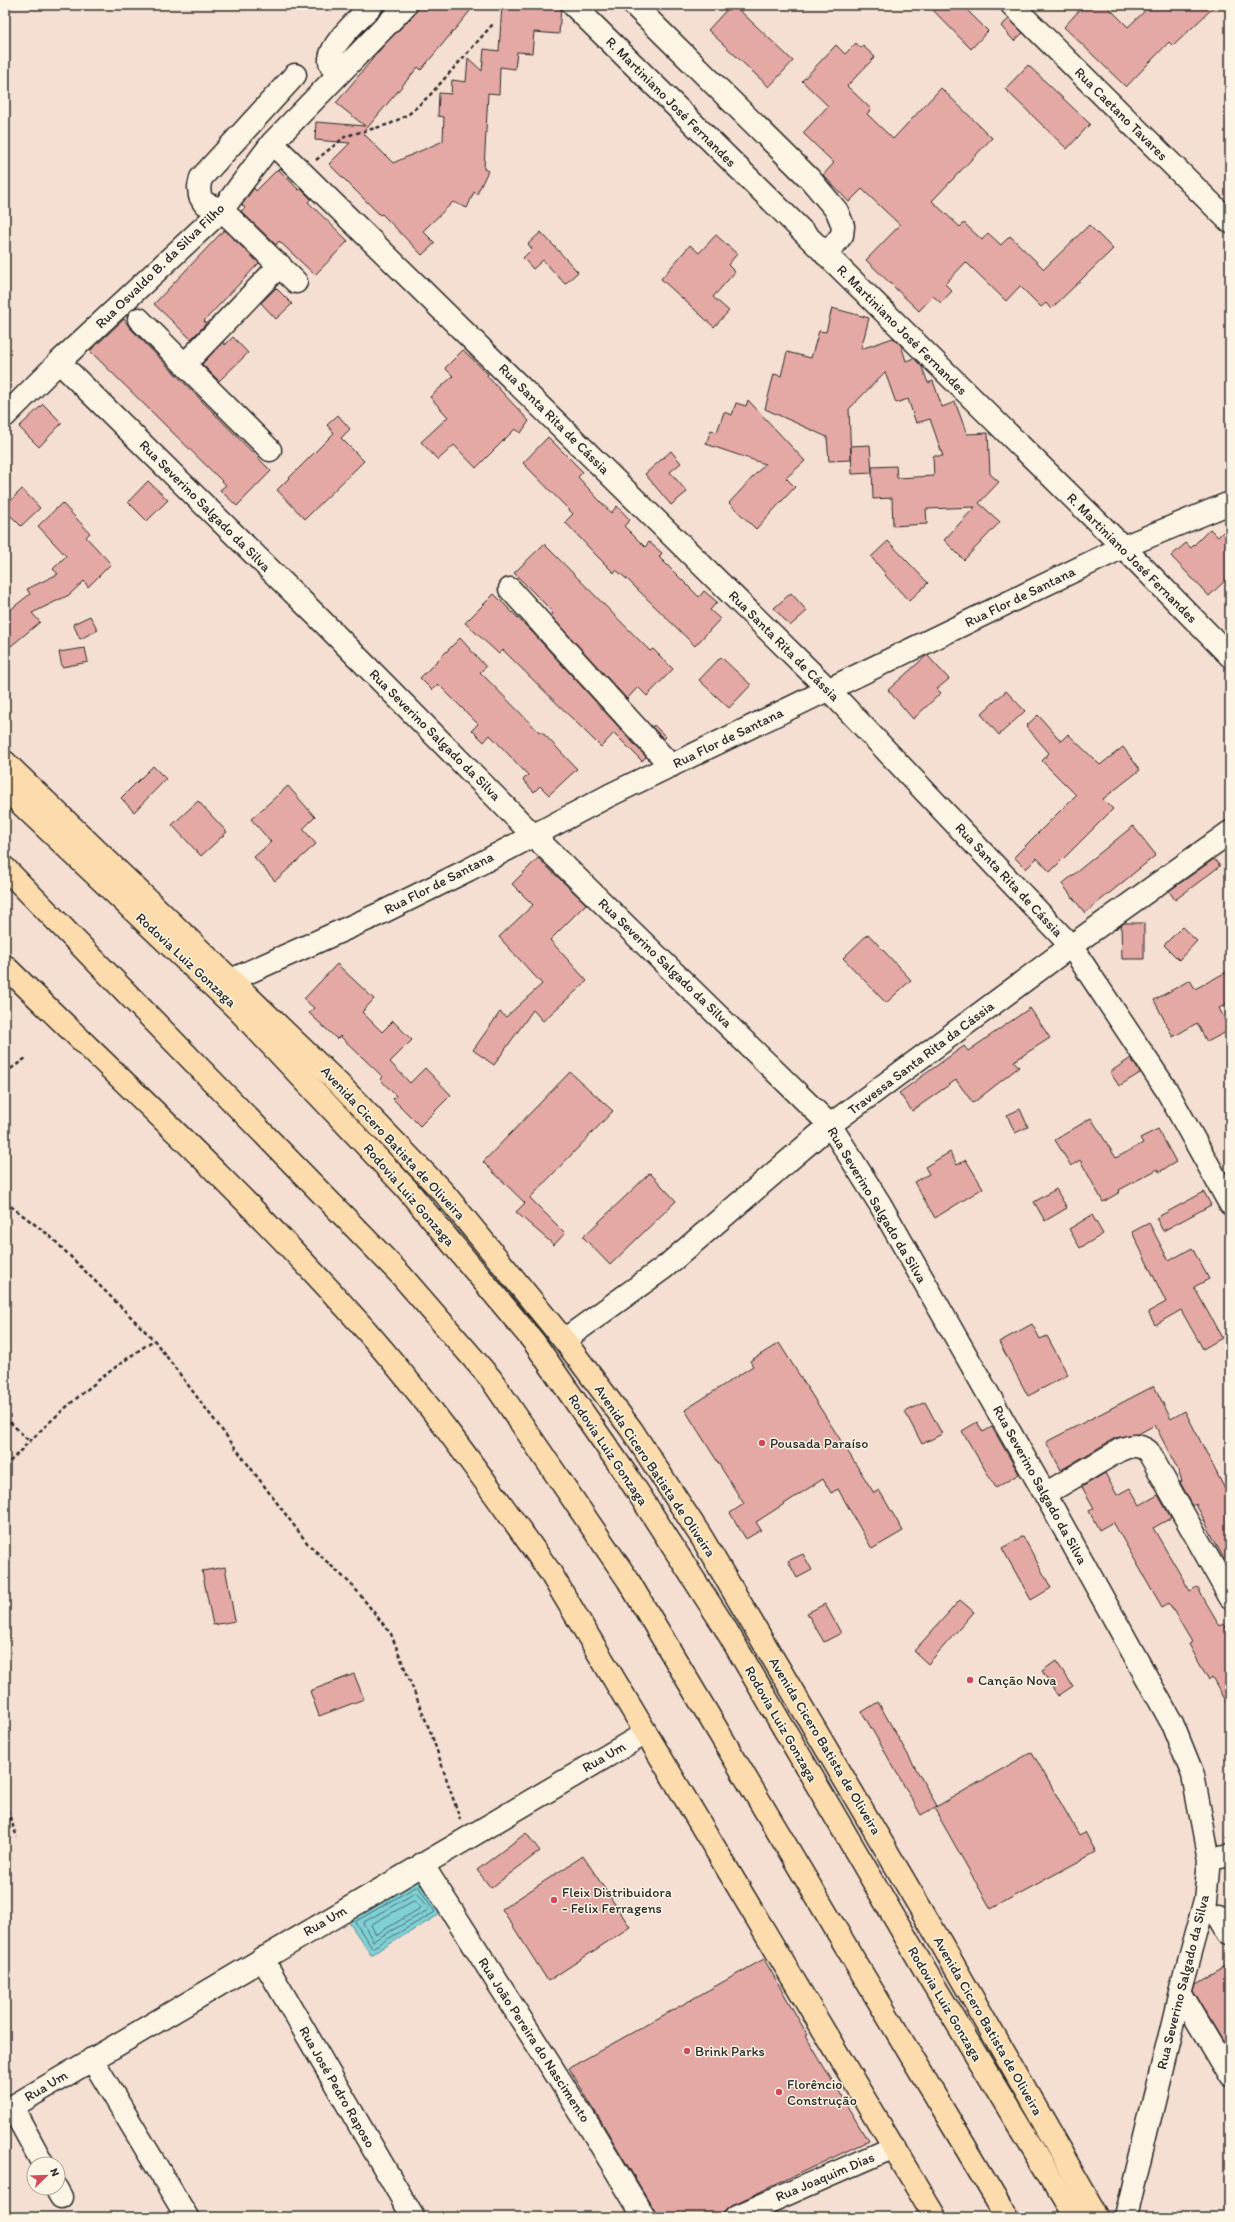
<svg xmlns="http://www.w3.org/2000/svg" width="1235" height="2222" viewBox="0 0 1235 2222" font-family="Itim,sans-serif">
  <style>
    .water { fill: #7fd0d5; stroke: #5d8e91 }
    .lines { fill: none; stroke-linecap: round; stroke-linejoin: round }
    .shore { stroke: #4d6d6f; stroke-width: 1 }
    .building { fill: #e4a9a4; stroke: #2b2b2b }
    .minor-casing { stroke: #2b2b2b; stroke-width: 25 }
    .major-casing { stroke: #2b2b2b; stroke-width: 25 }
    .highway-casing { stroke: #2b2b2b; stroke-width: 25 }
    .path { stroke: #2b2b2b; stroke-width: 2.5; stroke-dasharray: 4 3; stroke-linecap: butt }
    .minor { stroke: #fcf5e5; stroke-width: 22 }
    .major { stroke: #fcdcac; stroke-width: 22 }
    .highway { stroke: #fcdcac; stroke-width: 22 }
    .poi-dot { fill: #d1495b; stroke: #fcf5e5; stroke-width: 1.5 }
    .labels { text-anchor: middle; dominant-baseline: central; stroke-width: 3; stroke-linejoin: round; paint-order: stroke }
    .street-label { font-size: 14px; fill: #2b2b2b; stroke: #fcf5e5 }
    .poi-label { font-size: 14px; fill: #2b2b2b; stroke: #fcf5e5; text-anchor: start }
  </style>
  <rect width="100%" height="100%" fill="#f5ded2"/>
  <filter id="ink" filterUnits="userSpaceOnUse"><feTurbulence type="fractalNoise" baseFrequency=".025" numOctaves="2"/><feDisplacementMap in="SourceGraphic" scale="8" xChannelSelector="R" yChannelSelector="G"/><feConvolveMatrix kernelMatrix="1 2 1 2 8 2 1 2 1" color-interpolation-filters="sRGB"/></filter>
  <g filter="url(#ink)">
    <path class="water" d="M420,1880L442,1913L371,1955L348,1921Z"/>
    <g class="lines">
      <path class="shore" d="M418,1886L435,1912L372,1948L355,1922Z
        M416,1893L428,1908V1910L373,1941L363,1923Z
        M414,1901L420,1906L419,1909L377,1934L375,1933L371,1925Z"/>
    </g>
    <path class="building" d="M418,5H475L421,70L418,67L363,133L393,163L443,141L444,117L438,116L439,93L451,94L452,80L466,82L468,58L482,71L484,49L499,51L502,5L561,7L559,34L534,32L532,53L517,52L515,69L500,67L499,94L488,93L484,169L488,171L477,194L474,192L467,208L453,202L423,231L435,243L422,255L382,214L380,215L329,164L350,143L315,140L316,122L365,126L336,103L384,45L415,14Z
      M731,5H734L793,61L769,87L708,30Z
      M928,5H962L988,31L971,49Z
      M1084,5H1106L1128,27L1151,5H1216L1173,46L1169,42L1126,87L1064,27Z
      M1009,19L1023,33L1014,41L1001,26Z
      M856,43L861,48L863,46L875,57L847,86L871,109L867,114L893,139L941,88L992,138L932,201L960,227L964,223L982,240L988,233L1001,245L1010,236L1044,269L1089,225L1113,249L1051,309L1046,303L1041,307L1020,286L1006,301L966,262L945,284L952,291L941,303L933,296L919,311L866,260L900,225L862,189L849,202L823,175L834,163L803,133L828,106L802,81L836,45L845,54Z
      M1028,65L1090,124L1067,149L1005,89Z
      M278,169L299,190L301,189L311,199L308,202L348,241L315,275L279,241L276,245L241,211L245,208L242,205L254,188L256,191Z
      M224,230L259,263L204,321L206,324L191,339L154,304Z
      M541,232L578,272L565,284L543,260L533,269L523,258L532,249L528,244Z
      M716,235L737,254L728,265L735,272L713,297L729,311L714,327L661,279L690,245L699,253Z
      M276,288L292,304L276,319L261,303Z
      M832,308L869,318L861,349L893,338L901,345L906,361L914,358L922,367L928,383L933,381L942,407L955,402L967,434L988,433L990,474L999,482L979,503L1000,522L964,560L944,540L975,507L926,509L927,524L893,526L892,498L873,499L872,467L896,466L897,478L934,476L933,456H943L930,419L916,423L908,399L896,403L885,372L849,409L851,460L829,461L827,437L765,409L774,374L781,376L787,352L811,358L819,331L826,332Z
      M124,319L130,328L271,471L237,506L220,490L226,485L90,351Z
      M233,337L248,353L219,381L202,364L223,342L225,345Z
      M463,350L488,374L487,376L529,421L521,433L515,429L476,468L454,445L438,460L421,442L448,417L430,397L453,376L445,368Z
      M748,400L805,461L786,478L795,487L756,529L729,503L765,464L706,444L711,430L717,432L724,412L732,415L736,403L746,406Z
      M43,404L62,423L39,447L19,427Z
      M338,415L350,429L341,438L364,461L305,519L277,490L334,433L327,425Z
      M548,437L583,472L578,477L611,513L617,506L630,520L624,526L645,547L649,542L662,553L659,557L699,597L704,591L717,602L710,610L720,619L695,646L628,580L616,570L614,573L596,555L565,522L573,514L523,463Z
      M870,445L872,473L852,474L851,446Z
      M671,451L681,463L670,472L687,492L671,505L645,474Z
      M148,481L168,500L147,521L128,502Z
      M22,489L40,508L21,526L5,510V506Z
      M62,503L90,533L86,537L111,564L88,587L84,581L69,595L32,613L40,622L5,651V614L30,594L27,589L58,574L53,569L66,556L38,526Z
      M1230,525V576L1209,596L1171,556L1186,543L1191,548L1210,529L1218,537Z
      M888,541L928,583L909,601L885,575L886,574L871,557Z
      M544,544L650,651L653,649L673,669L647,696L638,687L627,699L551,616L553,614L548,607L514,573Z
      M791,593L807,611L790,626L774,608Z
      M494,594L533,633L646,757L642,761L614,733L601,747L503,650L499,654L465,623Z
      M90,616L98,630L80,639L73,624Z
      M460,638L486,667L480,672L539,732L541,731L577,769L549,795L540,786L534,792L523,780L528,775L490,735L484,742L472,730L478,724L438,684L432,690L420,678Z
      M85,648L88,662L62,667L59,652Z
      M927,655L949,679L937,689L941,693L913,719L888,690Z
      M721,657L751,685L729,708L699,680Z
      M1006,691L1025,711L999,735L981,714Z
      M1038,715L1061,741L1068,734L1100,765L1123,747L1140,770L1103,799L1113,809L1050,872L1037,858L1026,869L1014,857L1076,795L1042,761L1049,753L1026,726Z
      M654,725L666,737L664,739L652,727Z
      M153,766L166,779L134,812L121,798Z
      M288,786L315,817L303,829L316,844L275,881L254,857L271,842L251,819Z
      M198,801L227,832L201,856L172,825Z
      M1133,826L1156,855L1085,913L1062,884Z
      M538,858L586,904L550,940L587,981L543,1021L533,1010L494,1065L473,1050L500,1012L506,1017L542,984L499,937L533,905L512,884Z
      M1214,859L1220,866L1175,900L1169,891Z
      M1124,923H1144V959H1122L1121,926Z
      M1182,927L1197,941L1179,960L1164,945Z
      M868,934L911,980L886,1003L843,958Z
      M337,964L374,999L362,1012L382,1032L393,1021L412,1040L390,1062L410,1083L425,1068L451,1095L420,1126L393,1099L396,1096L380,1079L383,1077L340,1036L337,1039L309,1013L314,1008L304,999Z
      M1230,970V1002L1219,1008L1230,1030L1207,1042L1197,1023L1173,1037L1154,1000L1190,980L1195,989Z
      M1030,1008L1050,1038L1014,1061L1019,1067L973,1103L956,1080L912,1111L899,1093L964,1046L968,1051Z
      M1131,1058L1140,1073L1119,1086L1110,1072Z
      M570,1072L613,1111L530,1198L565,1233L554,1245L516,1212L525,1203L483,1162Z
      M1020,1109L1028,1127L1015,1133L1007,1115Z
      M1091,1118L1116,1158L1143,1143L1140,1138L1158,1129L1176,1162L1159,1172L1158,1169L1119,1190L1120,1192L1103,1202L1080,1160L1071,1166L1055,1140Z
      M950,1152L957,1165L966,1160L983,1188L935,1218L914,1182L929,1174L925,1167Z
      M650,1173L676,1201L610,1265L583,1237Z
      M1056,1189L1067,1208L1045,1221L1034,1202Z
      M1204,1192L1211,1205L1163,1231L1156,1218Z
      M1092,1215L1103,1234L1080,1248L1069,1229Z
      M1149,1223L1169,1261L1192,1248L1209,1279L1194,1287L1222,1338L1203,1349L1181,1310L1155,1325L1148,1312L1166,1302L1132,1232Z
      M1032,1324L1040,1339L1047,1336L1068,1375L1028,1396L999,1342Z
      M779,1343L874,1493L879,1490L903,1531L872,1549L838,1489L831,1493L823,1479L756,1522L761,1530L746,1539L730,1513L744,1504L685,1410L753,1366L750,1361Z
      M1154,1386L1171,1419L1185,1411L1230,1499V1571L1196,1504L1193,1506L1180,1482L1182,1481L1177,1468L1155,1425L1138,1434L1115,1438L1061,1470L1046,1442Z
      M925,1402L942,1434L922,1444L905,1412Z
      M977,1422L983,1432L992,1427L1019,1474L996,1488L962,1431Z
      M1105,1473L1117,1495L1130,1488L1140,1505L1158,1495L1171,1518L1153,1528L1190,1591L1197,1587L1220,1626L1224,1624L1230,1635V1710L1212,1678L1209,1680L1198,1661L1189,1644L1192,1642L1169,1603L1162,1607L1113,1522L1099,1530L1089,1511L1094,1508L1082,1487Z
      M1023,1536L1051,1588L1031,1600L1002,1548Z
      M803,1554L812,1570L797,1578L788,1561Z
      M225,1567L235,1621L213,1625L202,1571Z
      M960,1600L974,1612L928,1664L914,1651Z
      M825,1604L841,1633L824,1642L807,1613Z
      M1056,1661L1073,1686L1058,1696L1042,1671Z
      M354,1674L364,1699L319,1716L310,1691Z
      M878,1702L937,1806L921,1815L862,1712Z
      M1032,1752L1079,1835L1085,1832L1096,1852L991,1909L934,1808Z
      M526,1833L540,1851L491,1888L477,1870Z
      M583,1856L630,1927L548,1981L502,1909Z
      M764,1959L807,2034L805,2035L868,2141L730,2206L724,2211L712,2217H656L655,2211L569,2068Z
      M1230,1963V2052L1193,1990L1195,1983Z"/>
    <g class="lines">
      <defs>
        <path id="minor" d="M573,5L1123,547L1230,656
          M634,5L810,179L837,211L843,226L842,235L826,255
          M1012,5L1230,222
          M295,75L201,178L199,187L200,196L204,203L222,210L296,282
          M338,75C334,71 329,65 330,59C331,43 361,17 372,5
          M272,143L828,689L1071,946L1166,1089L1230,1204
          M139,319L270,450
          M59,362L316,615L533,835L830,1125L880,1204L1045,1494L1172,1723L1193,1775L1209,1860L1205,1900L1180,1992L1126,2217
          M185,364L280,265
          M5,416L59,362L222,210L272,143L406,5
          M510,589L671,766
          M231,980L379,914L468,870L610,795L1123,547L1230,503
          M564,1340L665,1267L830,1125L1071,946L1230,832
          M1045,1494L1120,1450C1132,1445 1138,1444 1148,1451L1230,1597
          M1209,1860L1230,1856
          M422,1864L591,2129L644,2217
          M1218,1915L1230,1935
          M262,1958L413,2217
          M1180,1992L1230,2076
          M92,2059L187,2217
          M12,2107L43,2164
          M5,2111L646,1733
          M56,2188L61,2197
          M735,2217L894,2147"/>
        <path id="major" d="M5,762L338,1083L444,1193L564,1340L631,1429L702,1538L941,1943L1098,2217
          M5,966C120,1079 239,1189 347,1309C422,1391 486,1482 550,1572L935,2217"/>
        <path id="highway" d="M5,789L238,1010L406,1188L534,1342L628,1477L724,1626L929,1977L1074,2217
          M5,868L400,1274L491,1379L628,1580L1007,2217"/>
      </defs>
      <use href="#minor" class="minor-casing"/>
      <use href="#major" class="major-casing"/>
      <use href="#highway" class="highway-casing"/>
      <path class="path" d="M316,160L346,136L390,124L409,114L430,95L493,24
        M5,1073L26,1058
        M5,1202L49,1235L154,1340L308,1544L353,1586L391,1634L432,1736L460,1819
        M5,1417L29,1441
        M5,1467C49,1419 100,1376 154,1340
        M5,1804L17,1837"/>
      <use href="#minor" class="minor"/>
      <use href="#major" class="major"/>
      <use href="#highway" class="highway"/>
    </g>
  </g>
  <g class="poi-dot">
    <circle cx="762" cy="1443" r="4"/>
    <circle cx="970" cy="1680" r="4"/>
    <circle cx="554" cy="1900" r="4"/>
    <circle cx="687" cy="2051" r="4"/>
    <circle cx="779" cy="2092" r="4"/>
  </g>
  <g class="labels">
    <g class="street-label">
      <text transform="translate(671 102) rotate(45)">R. Martiniano José Fernandes</text>
      <text transform="translate(1121 114) rotate(45)">Rua Caetano Tavares</text>
      <text transform="translate(160 266) rotate(-44)">Rua Osvaldo B. da Silva Filho</text>
      <text transform="translate(902 330) rotate(45)">R. Martiniano José Fernandes</text>
      <text transform="translate(554 419) rotate(45)">Rua Santa Rita de Cássia</text>
      <text transform="translate(205 506) rotate(45)">Rua Severino Salgado da Silva</text>
      <text transform="translate(1132 558) rotate(45)">R. Martiniano José Fernandes</text>
      <text transform="translate(1020 597) rotate(-26)">Rua Flor de Santana</text>
      <text transform="translate(784 646) rotate(45)">Rua Santa Rita de Cássia</text>
      <text transform="translate(435 735) rotate(45)">Rua Severino Salgado da Silva</text>
      <text transform="translate(728 738) rotate(-26)">Rua Flor de Santana</text>
      <text transform="translate(1009 880) rotate(47)">Rua Santa Rita de Cássia</text>
      <text transform="translate(439 883) rotate(-27)">Rua Flor de Santana</text>
      <text transform="translate(186 960) rotate(43)">Rodovia Luiz Gonzaga</text>
      <text transform="translate(665 963) rotate(44)">Rua Severino Salgado da Silva</text>
      <text transform="translate(921 1058) rotate(-37)">Travessa Santa Rita da Cássia</text>
      <text transform="translate(393 1143) rotate(47)">Avenida Cicero Batista de Oliveira</text>
      <text transform="translate(409 1195) rotate(49)">Rodovia Luiz Gonzaga</text>
      <text transform="translate(877 1205) rotate(59)">Rua Severino Salgado da Silva</text>
      <text transform="translate(608 1450) rotate(56)">Rodovia Luiz Gonzaga</text>
      <text transform="translate(655 1471) rotate(56)">Avenida Cicero Batista de Oliveira</text>
      <text transform="translate(1040 1485) rotate(61)">Rua Severino Salgado da Silva</text>
      <text transform="translate(781 1724) rotate(60)">Rodovia Luiz Gonzaga</text>
      <text transform="translate(825 1746) rotate(59)">Avenida Cicero Batista de Oliveira</text>
      <text transform="translate(604 1757) rotate(-30)">Rua Um</text>
      <text transform="translate(325 1921) rotate(-30)">Rua Um</text>
      <text transform="translate(1183 1982) rotate(-76)">Rua Severino Salgado da Silva</text>
      <text transform="translate(945 2004) rotate(59)">Rodovia Luiz Gonzaga</text>
      <text transform="translate(988 2026) rotate(60)">Avenida Cicero Batista de Oliveira</text>
      <text transform="translate(534 2040) rotate(57)">Rua João Pereira do Nascimento</text>
      <text transform="translate(46 2086) rotate(-31)">Rua Um</text>
      <text transform="translate(337 2087) rotate(60)">Rua José Pedro Raposo</text>
      <text transform="translate(825 2177) rotate(-23)">Rua Joaquim Dias</text>
    </g>
    <g class="poi-label">
      <text x="770" y="1443">Pousada Paraíso</text>
      <text x="978" y="1680">Canção Nova</text>
      <text x="562" y="1892">Fleix Distribuidora<tspan x="562" dy="16">- Felix Ferragens</tspan></text>
      <text x="695" y="2051">Brink Parks</text>
      <text x="787" y="2084">Florêncio<tspan x="787" dy="16">Construção</tspan></text>
    </g>
  </g>
  <rect width="1235" height="2222" fill="none" stroke="#fcf5e5" stroke-width="20"/>
  <rect x="10" y="10" width="1215" height="2202" fill="none" stroke="#2b2b2b" stroke-width="1.5" filter="url(#ink)"/>
  <g transform="translate(46 2176) rotate(67)"><circle r="19" fill="#fcf5e5" stroke="#a8a49b"/>
  <path d="M0-3L7 15L0 10L-7 15Z" fill="#d1495b"/>
  <text y="-6" font-size="11" font-weight="bold" text-anchor="middle" fill="#2b2b2b">N</text>
  </g>
</svg>
